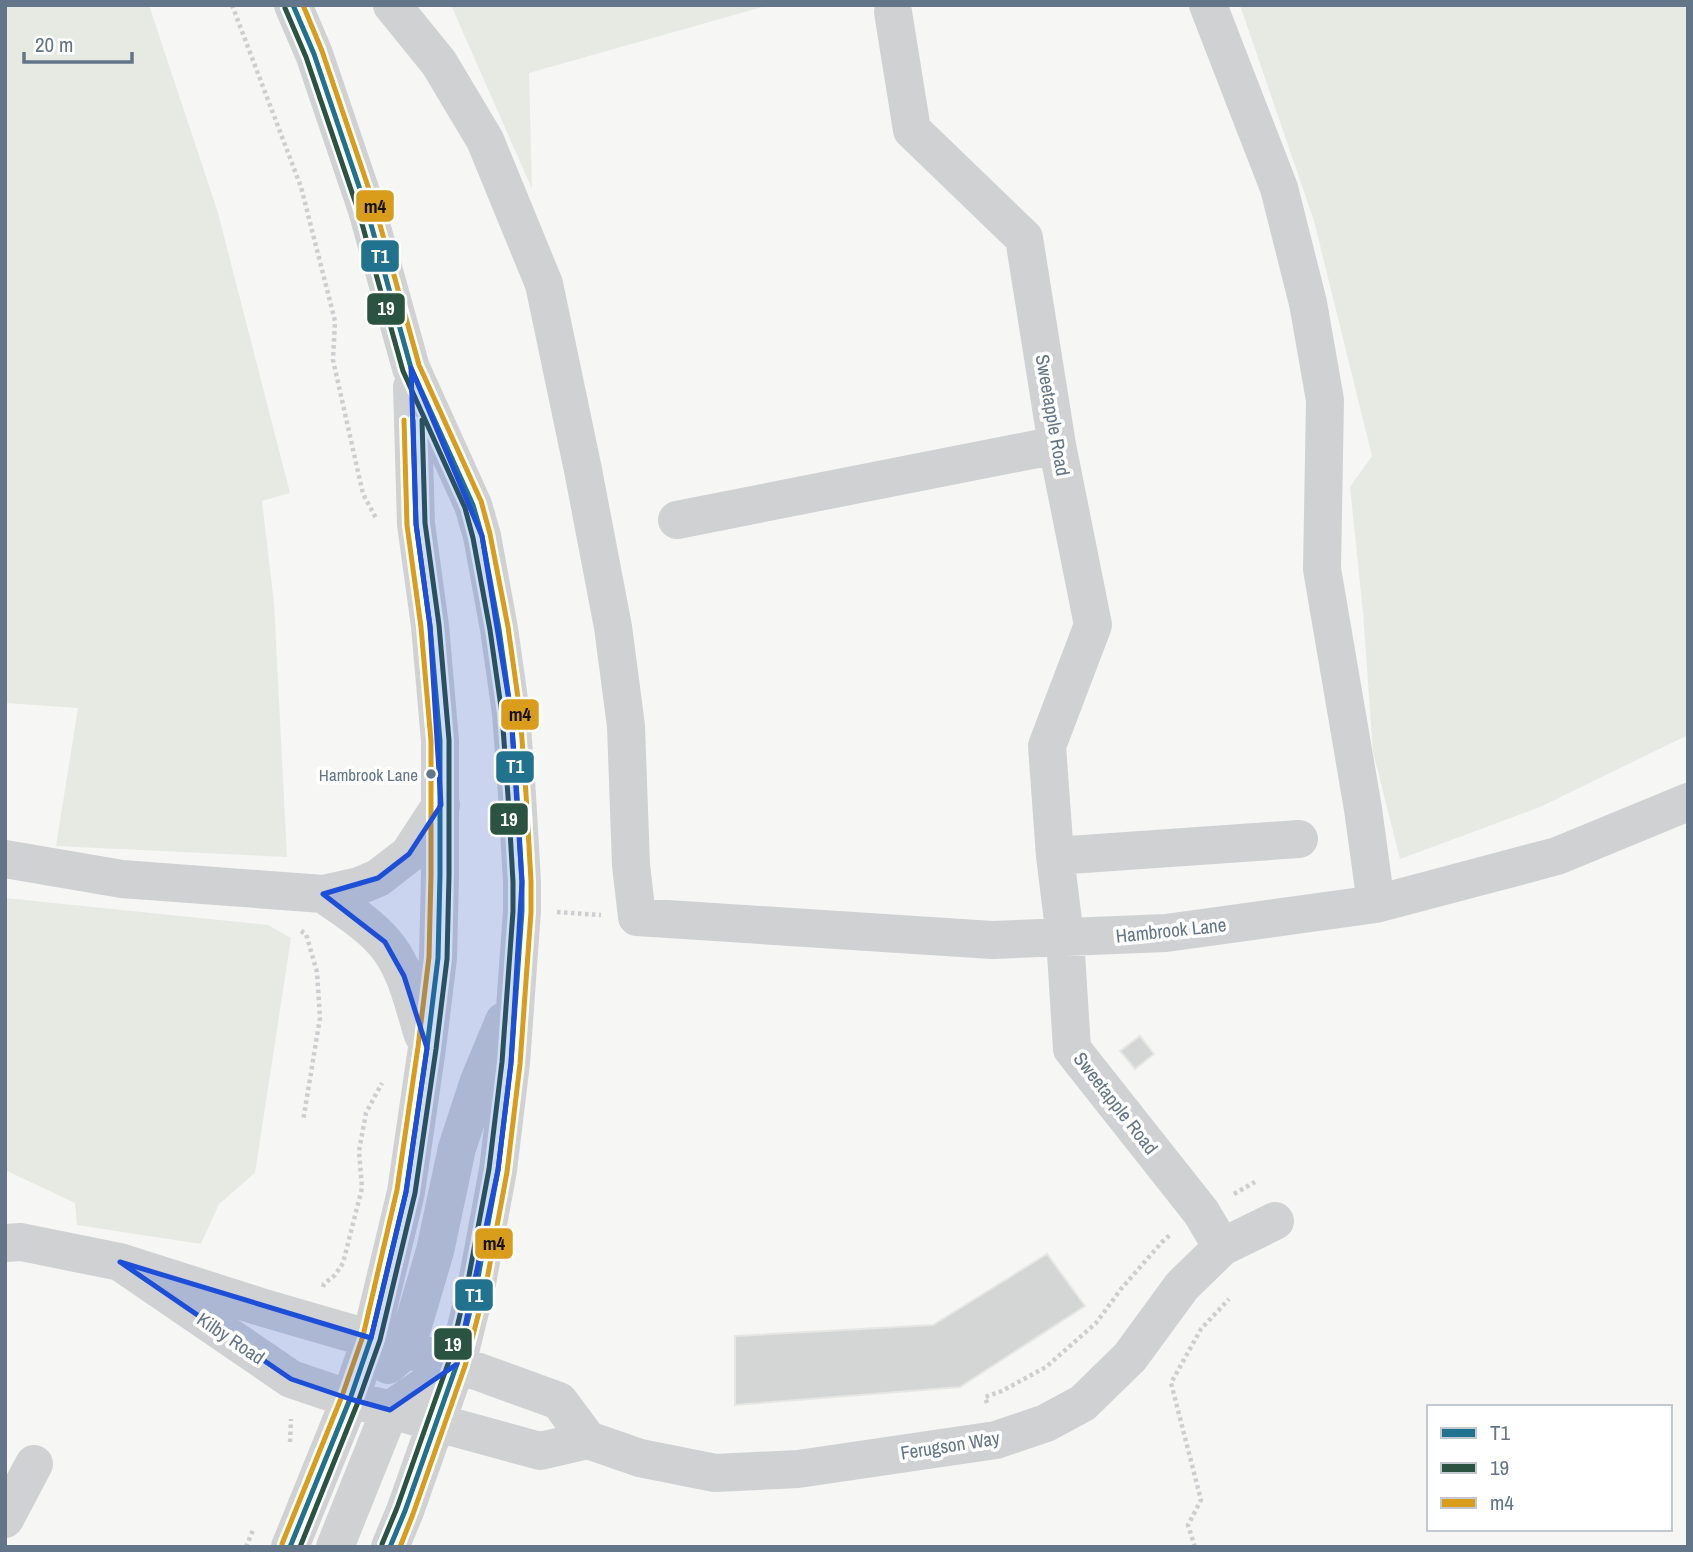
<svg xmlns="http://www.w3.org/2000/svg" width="1693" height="1552" viewBox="0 0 1693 1552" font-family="'Archivo Narrow',sans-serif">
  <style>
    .green { fill: #e6eae3 }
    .building { fill: #d4d6d6; stroke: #e6e6e4; stroke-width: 2 }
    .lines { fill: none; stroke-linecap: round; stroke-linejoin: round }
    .path { stroke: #cdcecf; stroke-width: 4.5; stroke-dasharray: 3.5 3.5; stroke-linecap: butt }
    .minor { stroke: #d0d1d2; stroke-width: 38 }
    .bus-1-casing { stroke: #fff; stroke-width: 10 }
    .bus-2-casing { stroke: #fff; stroke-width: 10 }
    .bus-3-casing { stroke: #fff; stroke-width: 10 }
    .bus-1 { stroke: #20728f; stroke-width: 5 }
    .bus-2 { stroke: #2b5341; stroke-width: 5 }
    .bus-3 { stroke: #d99c1b; stroke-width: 5 }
    .marked { fill: #1d4ed8; fill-opacity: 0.2; stroke: #1d4ed8; stroke-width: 5; stroke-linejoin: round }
    .bus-dot { fill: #637588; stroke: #fff; stroke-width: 2.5 }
    .labels { text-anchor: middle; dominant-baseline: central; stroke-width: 7; stroke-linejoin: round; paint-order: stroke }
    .bus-label { font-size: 17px; fill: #637588; stroke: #fff; text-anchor: end }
    .street-label { font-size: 19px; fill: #637588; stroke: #fff }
    .line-badge { stroke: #fff; stroke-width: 2.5 }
    .badge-label { font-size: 19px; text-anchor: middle; font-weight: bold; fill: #fff }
    .pale-badge-label { font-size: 19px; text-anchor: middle; font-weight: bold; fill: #111 }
  </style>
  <rect width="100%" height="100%" fill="#f6f6f5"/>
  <path class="green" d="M5,5H149L218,213L290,493L262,501L274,603L287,857L56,846L78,708L5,703Z
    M451,5H769L529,73L532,189Z
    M1240,5H1688V735L1540,807L1400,859L1373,752L1363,612L1350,487L1372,456L1314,221Z
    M5,898L268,925L291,938L255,1173L219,1204L201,1244L77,1225L75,1203L5,1170Z"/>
  <path class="building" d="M1140,1036L1154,1054L1135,1069L1120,1051Z
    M1047,1254L1085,1306L960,1387L735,1405V1336L933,1325Z"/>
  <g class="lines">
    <path class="path" d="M232,5L301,187L335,321L333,360L363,494L376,518
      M557,912L601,915
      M301,931L306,934L317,972L320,1018L303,1121
      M1234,1194L1255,1182
      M323,1287L324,1284L335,1275L343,1263L362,1188L359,1151L366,1113L382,1083
      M987,1403L985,1397L1002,1391L1046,1367L1096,1323L1121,1289L1162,1242L1171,1234
      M290,1442L291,1419
      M246,1547L253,1530
      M1195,1547L1188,1525L1201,1500L1171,1383L1201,1329L1229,1299"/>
    <path class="minor" d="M293,5L314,54L367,210L411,368L473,505L482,536L499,629L511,713L517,795L522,882V911L511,1063L498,1170L477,1283L457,1364L405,1511L390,1547
      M392,5L439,63L485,140L544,284L583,470L613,627L626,726L631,865L637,917L992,940L1166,933L1376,904L1557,856L1688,802
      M1208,5L1279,188L1308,303L1325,400L1322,569L1363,809L1376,904
      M893,12L912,130L1024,238L1057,445L1093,625L1047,746L1055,856L1065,937L1072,1049L1201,1212L1222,1247
      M677,520L1057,445
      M1055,856L1299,839
      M5,859L122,879L323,894L359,886L378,878L409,854L441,805
      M323,894C343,908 366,922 383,941C406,966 413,1004 423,1035
      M5,1243L21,1242L120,1262L264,1308L457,1364L559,1401L588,1440
      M120,1262L291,1379L350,1399L540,1451L588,1440L640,1458L715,1473L798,1469L996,1440L1046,1423L1083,1403L1130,1357L1182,1286L1222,1247L1275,1221
      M388,1365L406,1349L435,1251L457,1148L479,1081L504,1021
      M5,1519L34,1464
      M290,1547L350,1399L371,1338L406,1192L427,1048L438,958L440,875V741L430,626L416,524L412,387
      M335,1547L390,1410L457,1364"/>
    <defs>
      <path id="bus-1" d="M293,5L314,54L367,210L411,368L473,505L482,536L499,629L511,713L517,795L522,882V911L511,1063L498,1170L477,1283L457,1364L405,1511L390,1547
        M290,1547L350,1399L371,1338L406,1192L427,1048L438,958L440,875V741L430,626L416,524L413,420"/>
      <path id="bus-2" d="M285,8L306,57L359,213L403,371L465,508L473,538L490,630L502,714L508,796L513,882V911L502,1062L489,1169L468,1281L449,1361L397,1508L382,1544
        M300,1547L358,1402L380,1340L415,1193L436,1049L447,959L449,875V740L439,625L425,523L422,420"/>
      <path id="bus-3" d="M303,5L322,51L375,207L419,365L481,501L490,534L508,627L520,712L526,794L531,881V912L520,1064L507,1172L486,1285L465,1366L413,1514L400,1547
        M282,1544L342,1396L363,1336L397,1190L418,1047L429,957L431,875V741L421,627L407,525L404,420"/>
    </defs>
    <use href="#bus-1" class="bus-1-casing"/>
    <use href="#bus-2" class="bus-2-casing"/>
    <use href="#bus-3" class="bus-3-casing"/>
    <use href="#bus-1" class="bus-1"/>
    <use href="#bus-2" class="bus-2"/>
    <use href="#bus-3" class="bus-3"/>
  </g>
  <path class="marked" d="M411,368L482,536L511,713L522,882L511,1063L498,1170L457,1364L390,1410L350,1399L291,1379L120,1262L371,1338L406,1192L427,1048L404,976L385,942L323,894L378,878L409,854L441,805L430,626L416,524Z"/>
  <circle class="bus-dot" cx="431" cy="774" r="6"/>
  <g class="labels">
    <g class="bus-label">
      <text x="418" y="774">Hambrook Lane</text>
    </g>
    <g class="street-label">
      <text transform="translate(1053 415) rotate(80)">Sweetapple Road</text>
      <text transform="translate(1171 930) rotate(-6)">Hambrook Lane</text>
      <text transform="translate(1116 1103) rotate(52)">Sweetapple Road</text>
      <text transform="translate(231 1338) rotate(34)">Kilby Road</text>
      <text transform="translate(950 1445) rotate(-9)">Ferugson Way</text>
    </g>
  </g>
  <g class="line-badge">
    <rect x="355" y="189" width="40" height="34" rx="7" fill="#d99c1b"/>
    <rect x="360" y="239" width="40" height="34" rx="7" fill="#20728f"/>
    <rect x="366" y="292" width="40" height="34" rx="7" fill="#2b5341"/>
    <rect x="500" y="698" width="40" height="33" rx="7" fill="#d99c1b"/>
    <rect x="495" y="750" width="40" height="34" rx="7" fill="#20728f"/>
    <rect x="489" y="802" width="40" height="34" rx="7" fill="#2b5341"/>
    <rect x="474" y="1227" width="40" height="33" rx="7" fill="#d99c1b"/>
    <rect x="454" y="1278" width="40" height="34" rx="7" fill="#20728f"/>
    <rect x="433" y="1327" width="40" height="34" rx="7" fill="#2b5341"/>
  </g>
  <g class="badge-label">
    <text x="380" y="263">T1</text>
    <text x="386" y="315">19</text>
    <text x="515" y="773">T1</text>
    <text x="509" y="826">19</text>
    <text x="474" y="1302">T1</text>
    <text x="453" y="1351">19</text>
  </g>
  <g class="pale-badge-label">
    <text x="375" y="213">m4</text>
    <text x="520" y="721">m4</text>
    <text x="494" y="1250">m4</text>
  </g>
  <rect width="1693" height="1552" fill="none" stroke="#637588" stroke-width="14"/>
  <rect x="1427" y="1405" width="245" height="126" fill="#ffffff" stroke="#c1c8cf" stroke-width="2"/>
  <rect x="1441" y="1428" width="35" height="10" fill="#20728f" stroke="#c1c8cf" stroke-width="2"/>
  <text x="1490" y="1440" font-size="21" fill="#637588">T1</text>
  <rect x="1441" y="1463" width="35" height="10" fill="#2b5341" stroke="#c1c8cf" stroke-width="2"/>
  <text x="1490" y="1475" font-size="21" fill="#637588">19</text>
  <rect x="1441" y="1498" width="35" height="10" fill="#d99c1b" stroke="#c1c8cf" stroke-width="2"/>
  <text x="1490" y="1510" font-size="21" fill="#637588">m4</text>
  <path d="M24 52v10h108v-10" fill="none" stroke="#637588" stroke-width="3.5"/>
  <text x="35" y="52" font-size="21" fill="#637588" stroke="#ffffff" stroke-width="5" paint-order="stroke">20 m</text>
</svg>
